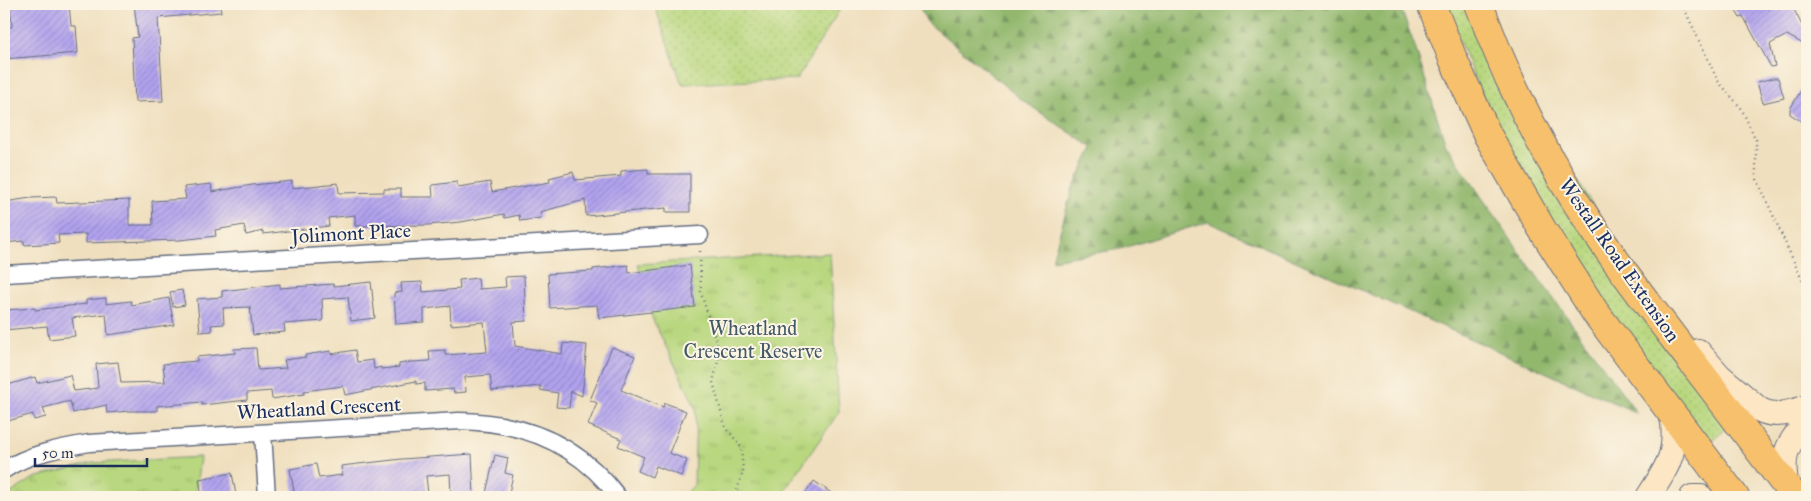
<svg xmlns="http://www.w3.org/2000/svg" width="1811" height="501" viewBox="0 0 1811 501" font-family="'IM FELL Great Primer',serif">
  <style>
    .grass { fill: url(#grass-dots); stroke: #6a836e }
    .forest { fill: url(#forest-firs); stroke: #567466 }
    .park { fill: url(#park-tufts); stroke: #6a836e }
    .building { fill: url(#building-hatch) }
    .lines { fill: none; stroke-linecap: round; stroke-linejoin: round }
    .street-casing { stroke: #656d80; stroke-width: 19 }
    .secondary-casing { stroke: #656d80; stroke-width: 26 }
    .highway-casing { stroke: #656d80; stroke-width: 30 }
    .path { stroke: #656d80; stroke-width: 2.5; stroke-dasharray: 1 4; stroke-linecap: butt }
    .street { stroke: #fff; stroke-width: 16 }
    .secondary { stroke: #fce6c4; stroke-width: 24 }
    .highway { stroke: #f7c06c; stroke-width: 28 }
    .labels { text-anchor: middle; dominant-baseline: central; stroke-width: 4; stroke-linejoin: round; paint-order: stroke }
    .street-label { font-size: 20px; fill: #1b2f5e; stroke: #fcf5e5 }
    .park-label { font-size: 20px; fill: #425966; stroke: #fcf5e5 }
  </style>
  <defs>
    <pattern id="grass-dots" width="8" height="8" patternUnits="userSpaceOnUse" patternTransform="scale(1.25)"><rect width="8" height="8" fill="#b8d77e"/><path d="M2 2h.1M6 6h.1" fill="none" stroke="#9eb96f" stroke-width="1.8" stroke-linecap="round"/></pattern>
    <pattern id="forest-firs" width="22" height="20" patternUnits="userSpaceOnUse" patternTransform="scale(1.25)"><rect width="22" height="20" fill="#92b86d"/><path d="M5 1l3.5 6h-7zM16 11l3.5 6h-7z" fill="#76965d"/></pattern>
    <pattern id="park-tufts" width="24" height="20" patternUnits="userSpaceOnUse" patternTransform="scale(1.25)"><rect width="24" height="20" fill="#b8d77e"/><path d="M3 7l-1-3M5 7V3M7 7l1-3M15 17l-1-3M17 17v-4M19 17l1-3" fill="none" stroke="#9eb96f"/></pattern>
    <pattern id="building-hatch" width="6" height="6" patternUnits="userSpaceOnUse" patternTransform="scale(1.25)"><rect width="6" height="6" fill="#b2a3ef"/><path d="M-1 1l2-2M0 6l6-6M5 7l2-2" fill="none" stroke="#9085c5"/></pattern>
  </defs>
  <rect width="100%" height="100%" fill="#fcf5e5"/>
  <filter id="ink" filterUnits="userSpaceOnUse"><feTurbulence type="fractalNoise" baseFrequency=".02" numOctaves="2"/><feDisplacementMap in="SourceGraphic" scale="10" xChannelSelector="R" yChannelSelector="G"/><feConvolveMatrix kernelMatrix="1 2 1 2 8 2 1 2 1" color-interpolation-filters="sRGB"/></filter>
  <filter id="wash" filterUnits="userSpaceOnUse"><feTurbulence type="fractalNoise" baseFrequency=".0096" numOctaves="4" result="noise"/><feDisplacementMap in="SourceGraphic" scale="20" xChannelSelector="R" yChannelSelector="G"/><feGaussianBlur stdDeviation="1.12" result="paint"/><feColorMatrix in="noise" values="0 0 0 0 0 0 0 0 0 0 0 0 0 0 0 0 0 1.4 0 .05"/><feComposite in="paint" operator="in"/></filter>
  <g filter="url(#wash)">
    <rect width="100%" height="100%" fill="#efdfbe"/>
    <path class="grass" d="M654,4H843L797,79L682,84Z
      M1444,4H1467L1730,425L1705,445L1564,249L1483,98Z"/>
    <path class="forest" d="M918,4H1399L1414,44L1446,145L1518,250L1637,413L1208,222L1120,249L1052,260L1072,190L1093,148L1022,100L927,22Z"/>
    <path class="park" d="M830,253L839,412L780,497H682L694,485L696,408L652,318L638,264Z
      M200,457L195,497H5L34,478L93,463Z"/>
    <g id="blocks">
      <path class="building" d="M10,4H69L71,26H76L78,53L4,59V28L12,27Z
        M134,4H220L221,12L158,18L163,101L135,102L132,38L138,37Z
        M1732,4H1764L1767,9L1776,4H1791L1807,35V46L1787,35L1770,44L1775,66L1771,67L1743,16L1740,18Z
        M1773,78H1778L1784,98L1763,103L1757,82Z
        M1807,80V125L1790,114V109Z
        M648,169V174H690V212H666V208L586,216L585,200L540,212L541,218L520,221L519,215L505,218L504,214L461,222L428,225L355,226V215L328,218L329,226L263,234V231L246,235L244,225L215,230L216,236L180,240L86,243V234L58,235L59,243L24,245V241L4,243V202L31,198L56,197L57,203L129,200V225H153L152,201L186,199L184,187L211,184L212,192L252,185L292,181V188L338,183L339,193L384,192V189H401V197H433L432,185L457,182L458,187L490,182L492,192L550,182L549,178L573,172L575,180L621,176V171Z
        M628,265L629,273L690,265L695,307L599,318L597,305L550,308L548,274L593,271V269Z
        M524,276L526,321L513,322L515,346L562,354L563,343L587,345L582,396L571,391L569,408L556,407L558,393L540,390L541,386L492,391L490,375L465,377L466,392L454,393L453,389L425,391V383L416,384V381L345,395L343,386L304,391V394L272,399L271,391L247,393V400L202,405V402L157,406V411H130L107,413L106,405L73,413L70,401L43,408L46,417L34,420L33,414L4,422V386L35,377L37,383L70,375L74,391L98,388L96,364L118,362L121,383L165,382L163,364L197,361V357L235,353L234,349L256,348L258,370L286,368L284,360L306,357L305,355L331,351V354L355,350L357,362L373,360L374,369L381,367V369L399,367V364L411,362L430,361L429,351L445,350V355L487,352L484,322L451,325L450,306L424,309V322L396,324L394,293L402,292L401,283L422,282L423,292L460,289L459,280L478,278L479,289L506,287L505,277Z
        M371,282L375,318L351,321L348,297L322,299L323,321L284,324L285,332L253,335L250,307L223,308L224,324L211,325L212,331L200,332L197,299L222,297V291L280,284V288L333,284L334,286Z
        M182,290L185,305L173,307L170,292Z
        M106,298V304L131,301L132,305L169,298L174,325L108,335L106,314L72,318L75,336L49,339L47,326L4,330V310L35,308V310L86,304V300Z
        M612,347L635,356L621,390L663,407L665,403L686,411L669,453L687,460L681,476L656,466L652,477L638,471L644,457L618,446L621,439L588,425L597,403L590,400Z
        M472,454L474,497H451L450,474L426,476L428,494L396,497H295L290,469L316,464L319,478L342,475L341,466L402,459Z
        M495,455L508,458L505,473L513,475L508,497H485Z
        M232,473L236,495L226,497H202L199,479Z
        M814,481L837,497H803Z"/>
    </g>
  </g>
  <g filter="url(#ink)">
    <use href="#blocks" fill-opacity="0" stroke="#656d80" stroke-width="1"/>
    <g class="lines">
      <defs>
        <path id="street" d="M4,274L700,235
          M263,433L267,497
          M4,470C28,454 60,448 89,443L459,421C524,422 579,444 618,497"/>
        <path id="secondary" d="M1698,351L1720,376L1760,410C1776,418 1791,412 1807,407
          M1787,487C1781,458 1785,444 1807,423
          M1648,497C1668,466 1678,453 1672,415
          M1692,497H1701"/>
        <path id="highway" d="M1431,4L1453,59L1488,136L1542,229L1595,312L1735,497
          M1479,4C1498,57 1522,109 1550,159C1590,230 1640,294 1689,358C1725,404 1759,451 1795,497"/>
      </defs>
      <use href="#street" class="street-casing"/>
      <use href="#secondary" class="secondary-casing"/>
      <use href="#highway" class="highway-casing"/>
      <path class="path" d="M1682,4L1718,81L1741,108L1756,140V177L1807,291
        M700,251L701,293L720,353L713,382L725,426L741,447L743,471L735,497"/>
      <use href="#street" class="street"/>
      <use href="#secondary" class="secondary"/>
      <use href="#highway" class="highway"/>
    </g>
  </g>
  <g class="labels">
    <g class="street-label">
      <text transform="translate(351 233) rotate(-3)">Jolimont Place</text>
      <text transform="translate(1620 260) rotate(55)">Westall Road Extension</text>
      <text transform="translate(319 408) rotate(-3)">Wheatland Crescent</text>
    </g>
    <g class="park-label">
      <text x="753" y="328">Wheatland<tspan x="753" dy="23">Crescent Reserve</tspan></text>
    </g>
  </g>
  <rect width="1811" height="501" fill="none" stroke="#fcf5e5" stroke-width="20"/>
  <path d="M35 458v8h112v-8" fill="none" stroke="#1b2f5e" stroke-width="2.5"/>
  <text x="42" y="458" font-size="15" fill="#1b2f5e" stroke="#fcf5e5" stroke-width="4" paint-order="stroke">50 m</text>
</svg>
